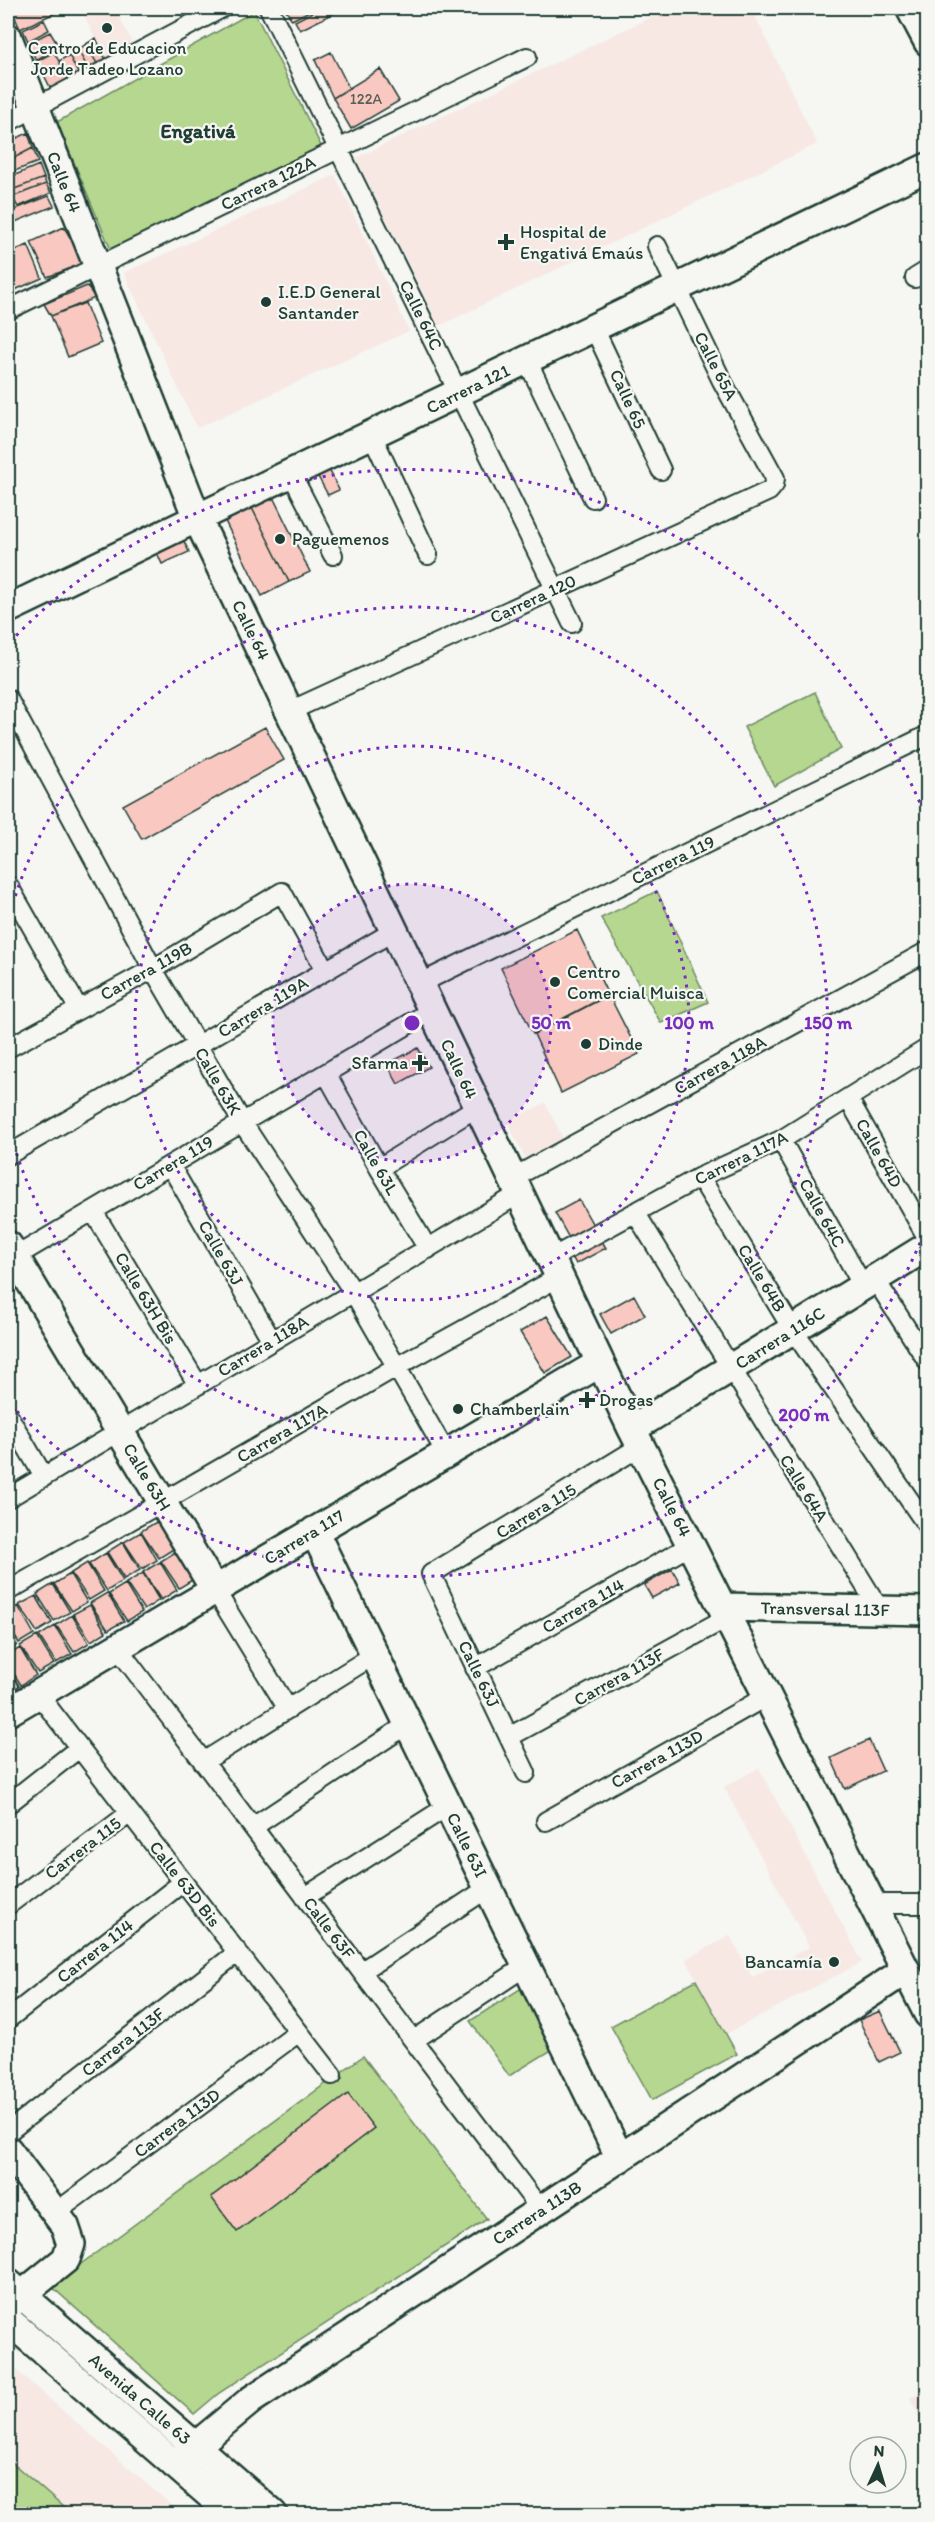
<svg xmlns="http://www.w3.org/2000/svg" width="935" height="2522" viewBox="0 0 935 2522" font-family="Itim,sans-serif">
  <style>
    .built { fill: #f7e8e3 }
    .green { fill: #b6d790; stroke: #6a8a62; stroke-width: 1.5 }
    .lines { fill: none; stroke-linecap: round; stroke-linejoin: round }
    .stream { stroke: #6d96ad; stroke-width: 5 }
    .building { fill: #f9c9c1; stroke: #1f3d34; stroke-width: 1.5 }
    .street-casing { stroke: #1f3d34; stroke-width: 22 }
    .secondary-casing { stroke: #1f3d34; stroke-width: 32 }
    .street { stroke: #f6f6f2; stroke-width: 18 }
    .secondary { stroke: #f6f6f2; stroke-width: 27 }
    .ring { fill: none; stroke: #7b2cbf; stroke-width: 3; stroke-dasharray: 3 6 }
    .poi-dot { fill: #1f3d34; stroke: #f6f6f2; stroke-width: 2 }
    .labels { text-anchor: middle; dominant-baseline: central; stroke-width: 4.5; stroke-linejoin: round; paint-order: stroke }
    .number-label { font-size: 15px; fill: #566057 }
    .poi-label { font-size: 18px; fill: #1f3d34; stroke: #f6f6f2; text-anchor: start }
    .street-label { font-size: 18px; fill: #1f3d34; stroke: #f6f6f2 }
    .neighbourhood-label { font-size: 20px; font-weight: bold; fill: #1f3d34; stroke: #f6f6f2 }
    .centre { fill: #7b2cbf; stroke: #f6f6f2; stroke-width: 3 }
    .ring-label { font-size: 18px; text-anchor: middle; font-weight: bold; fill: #7b2cbf; stroke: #f6f6f2; stroke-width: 4.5; stroke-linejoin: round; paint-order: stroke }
  </style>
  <rect width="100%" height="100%" fill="#f6f6f2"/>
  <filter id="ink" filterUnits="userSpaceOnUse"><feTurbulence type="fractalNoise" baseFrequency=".0167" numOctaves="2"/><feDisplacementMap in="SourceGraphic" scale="12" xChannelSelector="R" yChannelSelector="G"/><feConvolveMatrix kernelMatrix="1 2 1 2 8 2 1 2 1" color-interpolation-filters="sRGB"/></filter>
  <g filter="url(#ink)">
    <path class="built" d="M105,8H115L135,48L107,62L85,17Z
      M670,8H751L817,144L439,326L356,158Z
      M335,175L409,331L197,428L124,273Z
      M545,1103L567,1146L529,1165L507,1121Z
      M759,1768L862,1962L726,2034L686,1959L730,1936L752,1977L809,1947L724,1787Z
      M8,2363L162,2497L182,2514H8Z
      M927,2389V2430L910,2398Z"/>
    <path class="green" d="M254,11L324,152L111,250L57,122Z
      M815,692L841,749L774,786L744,727Z
      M657,891L708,1002L661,1023L601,918Z
      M696,1980L737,2054L652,2100L611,2026Z
      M523,1987L555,2048L509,2076L470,2021Z
      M363,2056L487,2219L219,2393L194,2414L51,2286Z
      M8,2459L71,2514H8Z"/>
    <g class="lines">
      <path class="stream" d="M8,2507L17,2514"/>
    </g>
    <path class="building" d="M11,8H66L20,29Z
      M178,8H194L181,15Z
      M285,8H315L292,20Z
      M320,8L342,9L300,30L295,21Z
      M44,20L49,30L28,41L23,30Z
      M50,32L59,47L36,60L28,43Z
      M96,38L107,62L99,67L86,44Z
      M86,44L99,67L91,74L78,50Z
      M78,50L91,74L82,81L69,55Z
      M54,52L71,84L53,93L37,61Z
      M331,52L349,88L333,98L315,60Z
      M69,55L82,81L71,84L59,61Z
      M380,69L399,101L351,129L333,98Z
      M8,82L23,110L8,118Z
      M28,133L33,148L8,161V142Z
      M33,148L38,162L12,172L8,161Z
      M39,165L44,178L9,191L8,178Z
      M44,178L46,184L12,197L9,191Z
      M46,184L51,193L18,207L12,197Z
      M49,196L54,206L8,225V212Z
      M64,227L85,263L47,277L31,242Z
      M28,245L42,278L8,293V253Z
      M87,286L95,298L51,316L44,304Z
      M85,303L101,343L68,357L51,316Z
      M327,465L339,490L328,495L315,471Z
      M272,495L310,572L289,582L251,506Z
      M251,506L289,582L262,596L224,519Z
      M181,535L189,552L162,564L154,546Z
      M265,727L284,760L142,839L123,805Z
      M577,930L608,995L533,1034L501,968Z
      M609,995L639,1054L561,1093L534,1034Z
      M418,1048L429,1067L398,1084L387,1064Z
      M579,1200L593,1225L569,1238L555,1213Z
      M599,1236L606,1248L576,1264L570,1253Z
      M634,1295L645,1315L611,1334L600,1314Z
      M547,1316L572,1357L545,1373L520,1332Z
      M158,1521L175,1548L159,1558L141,1531Z
      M141,1532L157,1560L142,1569L124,1542Z
      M123,1542L140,1570L124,1579L107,1552Z
      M177,1551L194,1579L179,1588L161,1561Z
      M106,1553L123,1581L107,1591L89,1564Z
      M160,1562L177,1590L161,1600L143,1572Z
      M87,1563L104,1591L89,1600L71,1573Z
      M672,1569L680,1583L652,1598L644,1585Z
      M143,1573L159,1600L144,1610L126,1583Z
      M70,1574L87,1602L72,1611L54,1584Z
      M53,1584L70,1612L54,1621L37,1594Z
      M125,1584L142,1612L127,1621L109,1594Z
      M107,1593L124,1621L108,1630L90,1603Z
      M36,1596L52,1623L37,1632L19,1605Z
      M90,1605L106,1632L91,1641L73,1614Z
      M18,1606L34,1634L19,1643L8,1626V1612Z
      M72,1615L89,1643L74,1652L56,1625Z
      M55,1626L72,1654L56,1663L39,1636Z
      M8,1629L17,1645L8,1651Z
      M37,1636L54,1664L38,1673L20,1646Z
      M20,1648L36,1675L21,1685L8,1664V1655Z
      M8,1666L19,1686L8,1693Z
      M869,1740L883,1771L845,1789L831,1758Z
      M880,2011L900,2052L879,2062L859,2020Z
      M348,2094L374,2128L237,2232L211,2197Z"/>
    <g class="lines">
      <defs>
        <path id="street" d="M269,8L572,623
          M8,122L222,8
          M915,278L928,270
          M8,310L527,57
          M594,328L661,470
          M527,360L593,498
          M372,435L428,555
          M291,473L333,555
          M8,699L153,969L242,1122L354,1293L446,1453
          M290,711L769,491L774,485L775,478L722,381L657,246
          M8,885L78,1008
          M419,984L928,735
          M8,1048L153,969L282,892L325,970
          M326,1073L379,1168L428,1249
          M848,1098L928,1239
          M781,1140L863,1286
          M8,1155L394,931
          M170,1165L272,1341
          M379,1168L477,1107
          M700,1177L793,1330L928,1527
          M511,1179L928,951
          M93,1211L198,1385
          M635,1212L880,1610
          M550,1259L700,1177L781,1140L928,1048
          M8,1261L431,1011
          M875,1279L928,1362
          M8,1415L44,1477
          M8,1498L519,1194
          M215,1590L288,1709
          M8,1591L396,1367L559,1277
          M117,1647L541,2210
          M475,1668L691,1545
          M38,1694L332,2075
          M509,1737L728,1617
          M203,1762L374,1655
          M526,1773L431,1574L641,1446
          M8,1804L79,1748
          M546,1821L767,1696
          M253,1827L408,1724
          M305,1897L448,1806
          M872,1904H928
          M8,1905L130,1813
          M362,1971L488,1888
          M8,2019L183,1882
          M414,2040L526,1966
          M8,2132L238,1952
          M55,2213L299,2032"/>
        <path id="secondary" d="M910,8L928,42
          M8,38L197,518L632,1429L928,2014
          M8,609L928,167
          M8,1245L215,1590
          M632,1429L928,1246
          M314,1531L620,2158
          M723,1607L928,1611
          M8,1712L600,1363
          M8,2150L65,2226L71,2244L66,2259L8,2306
          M8,2283L273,2514
          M8,2320L232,2514
          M174,2464L251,2400L906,1970"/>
      </defs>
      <use href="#street" class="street-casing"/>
      <use href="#secondary" class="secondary-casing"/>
      <use href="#street" class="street"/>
      <use href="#secondary" class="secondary"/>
    </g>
  </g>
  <circle cx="412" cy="1023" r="139" fill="#7b2cbf" fill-opacity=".12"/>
  <g class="ring">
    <circle cx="412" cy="1023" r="139"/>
    <circle cx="412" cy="1023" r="277"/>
    <path d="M8 922A416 416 0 1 1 8 1124"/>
    <path d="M927 1226A554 554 0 0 1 10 1404M10 642A554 554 0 0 1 927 820"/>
  </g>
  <g class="poi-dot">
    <circle cx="107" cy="28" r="6"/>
    <path d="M503 233h6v6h6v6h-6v6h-6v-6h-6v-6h6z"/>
    <circle cx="266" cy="302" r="6"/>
    <circle cx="280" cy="539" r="6"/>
    <circle cx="555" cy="982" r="6"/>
    <circle cx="586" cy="1044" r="6"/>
    <path d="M417 1054h6v6h6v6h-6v6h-6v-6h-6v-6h6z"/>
    <path d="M584 1391h6v6h6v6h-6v6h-6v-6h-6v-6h6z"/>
    <circle cx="458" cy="1409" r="6"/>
    <circle cx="834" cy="1962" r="6"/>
  </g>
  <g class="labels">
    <g class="number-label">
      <text x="366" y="99">122A</text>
    </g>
    <g class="poi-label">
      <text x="107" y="48" text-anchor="middle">Centro de Educacion<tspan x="107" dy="21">Jorde Tadeo Lozano</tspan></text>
      <text x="520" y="232">Hospital de<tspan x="520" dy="21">Engativá Emaús</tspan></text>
      <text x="278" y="292">I.E.D General<tspan x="278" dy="21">Santander</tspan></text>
      <text x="292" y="539">Paguemenos</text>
      <text x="567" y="972">Centro<tspan x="567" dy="21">Comercial Muisca</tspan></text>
      <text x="598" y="1044">Dinde</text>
      <text x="408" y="1063" text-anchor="end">Sfarma</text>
      <text x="599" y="1400">Drogas</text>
      <text x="470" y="1409">Chamberlain</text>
      <text x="822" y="1962" text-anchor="end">Bancamía</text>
    </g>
    <g class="street-label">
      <text transform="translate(64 182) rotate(68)">Calle 64</text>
      <text transform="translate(268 183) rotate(-26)">Carrera 122A</text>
      <text transform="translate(421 315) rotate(64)">Calle 64C</text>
      <text transform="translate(716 366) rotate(63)">Calle 65A</text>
      <text transform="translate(468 389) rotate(-26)">Carrera 121</text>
      <text transform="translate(628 399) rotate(65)">Calle 65</text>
      <text transform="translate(533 599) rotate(-25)">Carrera 120</text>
      <text transform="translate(251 630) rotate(64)">Calle 64</text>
      <text transform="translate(673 860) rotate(-26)">Carrera 119</text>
      <text transform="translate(146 971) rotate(-29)">Carrera 119B</text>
      <text transform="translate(263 1007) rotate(-31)">Carrera 119A</text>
      <text transform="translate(720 1065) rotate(-29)">Carrera 118A</text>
      <text transform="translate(459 1069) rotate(65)">Calle 64</text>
      <text transform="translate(218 1081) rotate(60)">Calle 63K</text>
      <text transform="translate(879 1153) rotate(61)">Calle 64D</text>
      <text transform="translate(741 1158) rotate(-26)">Carrera 117A</text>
      <text transform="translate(376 1162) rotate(60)">Calle 63L</text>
      <text transform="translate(173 1163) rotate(-31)">Carrera 119</text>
      <text transform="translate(822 1213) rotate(61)">Calle 64C</text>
      <text transform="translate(221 1253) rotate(60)">Calle 63J</text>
      <text transform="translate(762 1278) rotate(59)">Calle 64B</text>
      <text transform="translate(146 1298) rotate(59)">Calle 63H Bis</text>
      <text transform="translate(780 1338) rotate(-32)">Carrera 116C</text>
      <text transform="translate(263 1346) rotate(-31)">Carrera 118A</text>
      <text transform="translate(282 1433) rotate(-30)">Carrera 117A</text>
      <text transform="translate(147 1477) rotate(59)">Calle 63H</text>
      <text transform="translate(804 1488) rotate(58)">Calle 64A</text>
      <text transform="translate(672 1507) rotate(63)">Calle 64</text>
      <text transform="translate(536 1511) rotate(-31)">Carrera 115</text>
      <text transform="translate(304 1537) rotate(-31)">Carrera 117</text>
      <text transform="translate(583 1606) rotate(-30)">Carrera 114</text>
      <text transform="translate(825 1609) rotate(1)">Transversal 113F</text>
      <text transform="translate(479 1674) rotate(64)">Calle 63J</text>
      <text transform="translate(619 1677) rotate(-29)">Carrera 113F</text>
      <text transform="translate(657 1759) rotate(-29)">Carrera 113D</text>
      <text transform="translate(467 1845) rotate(64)">Calle 63I</text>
      <text transform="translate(83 1848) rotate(-37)">Carrera 115</text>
      <text transform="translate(185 1884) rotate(52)">Calle 63D Bis</text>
      <text transform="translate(329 1928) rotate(53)">Calle 63F</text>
      <text transform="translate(95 1951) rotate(-38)">Carrera 114</text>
      <text transform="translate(123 2042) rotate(-38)">Carrera 113F</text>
      <text transform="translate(177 2123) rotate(-37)">Carrera 113D</text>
      <text transform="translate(537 2213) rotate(-33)">Carrera 113B</text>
      <text transform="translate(140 2399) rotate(41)">Avenida Calle 63</text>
    </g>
    <g class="neighbourhood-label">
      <text x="198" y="131">Engativá</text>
    </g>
  </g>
  <circle cx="412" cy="1023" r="9" class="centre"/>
  <g class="ring-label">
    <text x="551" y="1029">50 m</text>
    <text x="689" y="1029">100 m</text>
    <text x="828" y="1029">150 m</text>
    <text x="804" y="1421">200 m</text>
  </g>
  <rect width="935" height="2522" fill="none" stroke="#f6f6f2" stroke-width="30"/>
  <rect x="15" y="15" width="905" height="2492" fill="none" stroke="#1f3d34" stroke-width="2" filter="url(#ink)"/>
  <g transform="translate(878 2465) rotate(4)"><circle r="28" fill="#f6f6f2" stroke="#a0aca6" stroke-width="1.5"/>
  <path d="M0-4.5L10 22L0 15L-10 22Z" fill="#1f3d34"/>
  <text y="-9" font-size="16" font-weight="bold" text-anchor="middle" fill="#1f3d34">N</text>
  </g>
</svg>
